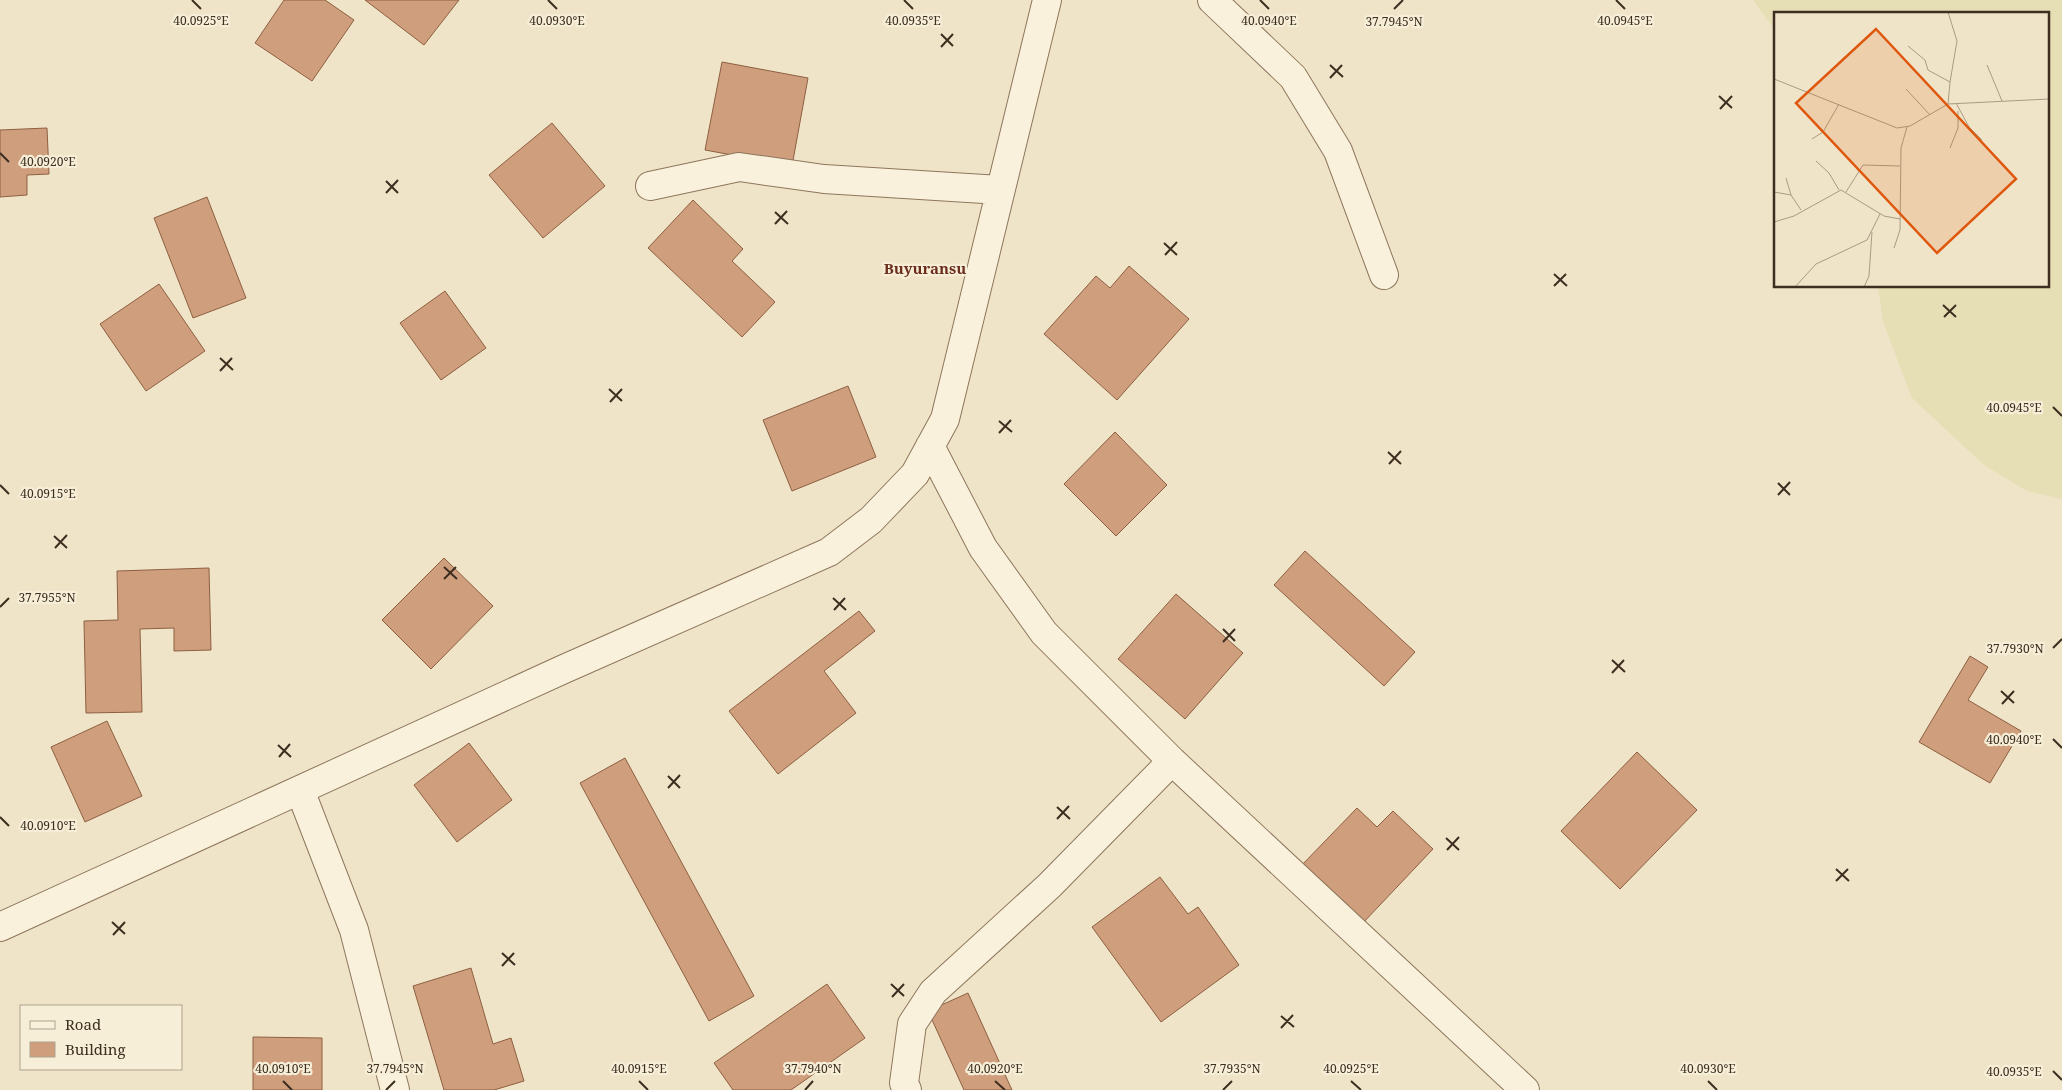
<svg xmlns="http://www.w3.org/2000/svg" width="2062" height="1090" viewBox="0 0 2062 1090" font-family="'Noto Serif',serif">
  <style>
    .farmland { fill: #e6deb5 }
    .building { fill: #cf9f7d; stroke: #8d5f41 }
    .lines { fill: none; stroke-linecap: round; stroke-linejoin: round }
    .street-casing { stroke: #8d765c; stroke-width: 30 }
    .street { stroke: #faf1dc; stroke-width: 28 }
    .ticks { fill: none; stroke: #3d2e20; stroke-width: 2 }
    .labels { text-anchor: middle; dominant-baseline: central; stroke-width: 4.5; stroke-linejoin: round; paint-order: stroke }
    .quarter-label { font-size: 15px; font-weight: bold; fill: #6b2e1e; stroke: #f7eed8 }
    .inset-road { fill: none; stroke: #a89b85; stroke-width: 1 }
    .view { fill: #df570d; fill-opacity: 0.15; stroke: #df570d; stroke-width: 2.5 }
    .inset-edge { fill: none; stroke: #3d2e20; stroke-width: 2.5 }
    .ticks-label { font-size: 12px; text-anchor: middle; fill: #3d2e20; stroke: #f7eed8; stroke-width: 4.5; stroke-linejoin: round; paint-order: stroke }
  </style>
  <rect width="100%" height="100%" fill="#f0e4c8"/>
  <path class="farmland" d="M1753,0H2062V499L2027,491L1984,465L1912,398L1883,322L1878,286H2048V14H1776V32Z"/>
  <path class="building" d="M284,0H325L354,20L312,81L255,43Z
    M365,0H459L424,45Z
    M722,62L808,78L792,166L705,150Z
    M552,123L605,186L543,238L489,175Z
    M47,128L49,174L27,175V195L0,197V130Z
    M207,197L246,298L193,318L154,218Z
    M693,200L743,249L732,261L775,302L742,337L648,248Z
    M1129,266L1189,319L1117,400L1044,334L1096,276L1110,288Z
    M159,284L205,351L146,391L100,324Z
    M445,291L486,348L441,380L400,323Z
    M848,386L876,457L792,491L763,420Z
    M1115,432L1167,485L1116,536L1064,484Z
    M1305,551L1415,652L1384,686L1274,585Z
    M444,558L493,606L431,669L382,620Z
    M209,568L211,650L174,651V628L140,629L142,712L86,713L84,621L118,620L117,571Z
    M1176,594L1243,653L1185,719L1118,659Z
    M859,611L875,631L824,671L856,713L778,774L729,711Z
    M1970,656L1988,667L1968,700L2021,731L1990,783L1919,742Z
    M107,721L142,796L85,822L51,747Z
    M469,743L512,800L457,842L414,785Z
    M1637,752L1697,810L1620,889L1561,831Z
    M625,758L754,996L709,1021L580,783Z
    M1357,808L1377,827L1393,811L1433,849L1361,925L1300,867Z
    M1160,877L1188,914L1198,907L1239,965L1161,1022L1092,927Z
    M471,968L493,1044L511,1038L524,1081L494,1090H444L413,986Z
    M827,984L865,1038L791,1090H733L714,1063Z
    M968,993L1012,1090H964L928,1011Z
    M253,1037L322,1038V1090H253Z"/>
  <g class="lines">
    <defs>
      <path id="street" d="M1212,0L1293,77L1338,151L1384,275
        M650,186L739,167L824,179L1000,190
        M930,446L983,548L1044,633L1172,761L1525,1090
        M300,790L354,930L395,1090
        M0,927L564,669L829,552L871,520L915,474L945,419L1047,0
        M907,1090L904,1083L912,1024L933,992L1049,886L1172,761"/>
    </defs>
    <use href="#street" class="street-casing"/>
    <use href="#street" class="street"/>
  </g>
  <path class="ticks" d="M192,0L201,9M548,0L557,9M904,0L913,9M1260,0L1269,9M1616,0L1625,9M1394,9L1403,0M941,34L953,46M941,47L953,34M1330,65L1343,77M1330,78L1342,65M1719,96L1732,108M1720,109L1732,96M0,153L9,162M386,181L398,193M386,193L398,180M775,212L788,224M775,224L787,211M1164,243L1177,255M1165,255L1177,242M1554,274L1567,286M1554,286L1566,274M1943,305L1956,317M1944,317L1956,305M220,358L233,370M220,371L232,358M609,389L622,401M610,402L622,389M2053,407L2062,416M999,421L1012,432M999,433L1011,420M1388,452L1401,464M1389,464L1401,451M1778,483L1790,495M0,485L9,494M1778,495L1790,482M54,536L67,548M55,548L67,535M444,567L457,579M444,579L456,567M833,598L846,610M0,607L9,598M834,610L845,598M1223,629L1235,641M1223,642L1235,629M2053,648L2062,639M1612,660L1625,672M1612,673L1624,660M2001,691L2014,703M2002,704L2014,691M2053,739L2062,748M278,745L291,757M279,757L290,744M668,776L680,788M668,788L680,775M1057,807L1070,819M0,817L9,826M1057,819L1069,806M1446,838L1459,850M1447,850L1459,837M1836,869L1849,881M1836,881L1848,869M112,922L125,934M113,935L125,922M502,953L515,965M502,966L514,953M891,984L904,996M892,997L904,984M1281,1016L1294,1027M1281,1028L1293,1015M2053,1071L2062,1080M283,1081L292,1090M639,1081L648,1090M995,1081L1005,1090M1351,1081L1361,1090M1708,1081L1717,1090M386,1090L395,1081M805,1090L813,1081M1223,1090L1232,1081"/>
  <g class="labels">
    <g class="quarter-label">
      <text x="925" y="268">Buyuransu</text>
    </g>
  </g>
  <g transform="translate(1774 12)">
    <rect width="275" height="275" fill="#f0e4c8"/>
    <path class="inset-road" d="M174,0L183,29L176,70M134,34L151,48L154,58L176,70L174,92M213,53L228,89M0,67L123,116L136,114L174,92L275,87M132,77L156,103M182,91L195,115L208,128M38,127L49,120L65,92M176,136L184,116V99M42,149L55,161L65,178M12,166L17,183L27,198M0,180L17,183M72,180L89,153L126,154M0,210L20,204L67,178L110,204L126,207M120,236L126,218L127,136L133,115M21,275L42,252L93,228L106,202M90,275L95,264L98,220"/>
    <path class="view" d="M102,17L242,167L163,241L22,91Z"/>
    <rect width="275" height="275" class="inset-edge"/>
  </g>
  <g class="ticks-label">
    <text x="201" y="25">40.0925°E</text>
    <text x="557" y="25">40.0930°E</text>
    <text x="913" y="25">40.0935°E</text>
    <text x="1269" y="25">40.0940°E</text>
    <text x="1625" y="25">40.0945°E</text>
    <text x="1394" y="26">37.7945°N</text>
    <text x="48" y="166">40.0920°E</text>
    <text x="2014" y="412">40.0945°E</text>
    <text x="48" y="498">40.0915°E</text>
    <text x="47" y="602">37.7955°N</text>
    <text x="2015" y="653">37.7930°N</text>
    <text x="2014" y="744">40.0940°E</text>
    <text x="48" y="830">40.0910°E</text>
    <text x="395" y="1073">37.7945°N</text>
    <text x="813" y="1073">37.7940°N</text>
    <text x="1232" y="1073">37.7935°N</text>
    <text x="283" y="1073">40.0910°E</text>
    <text x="639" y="1073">40.0915°E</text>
    <text x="995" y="1073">40.0920°E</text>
    <text x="1351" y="1073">40.0925°E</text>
    <text x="1708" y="1073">40.0930°E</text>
    <text x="2014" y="1076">40.0935°E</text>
  </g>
  <rect x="20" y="1005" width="162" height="65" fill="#f7eed8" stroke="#ada18e"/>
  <rect x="30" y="1021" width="25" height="8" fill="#faf1dc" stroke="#ada18e"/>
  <text x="65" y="1030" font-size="15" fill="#3d2e20">Road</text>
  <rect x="30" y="1042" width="25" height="15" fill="#cf9f7d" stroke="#ada18e"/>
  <text x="65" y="1055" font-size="15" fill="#3d2e20">Building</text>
</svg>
